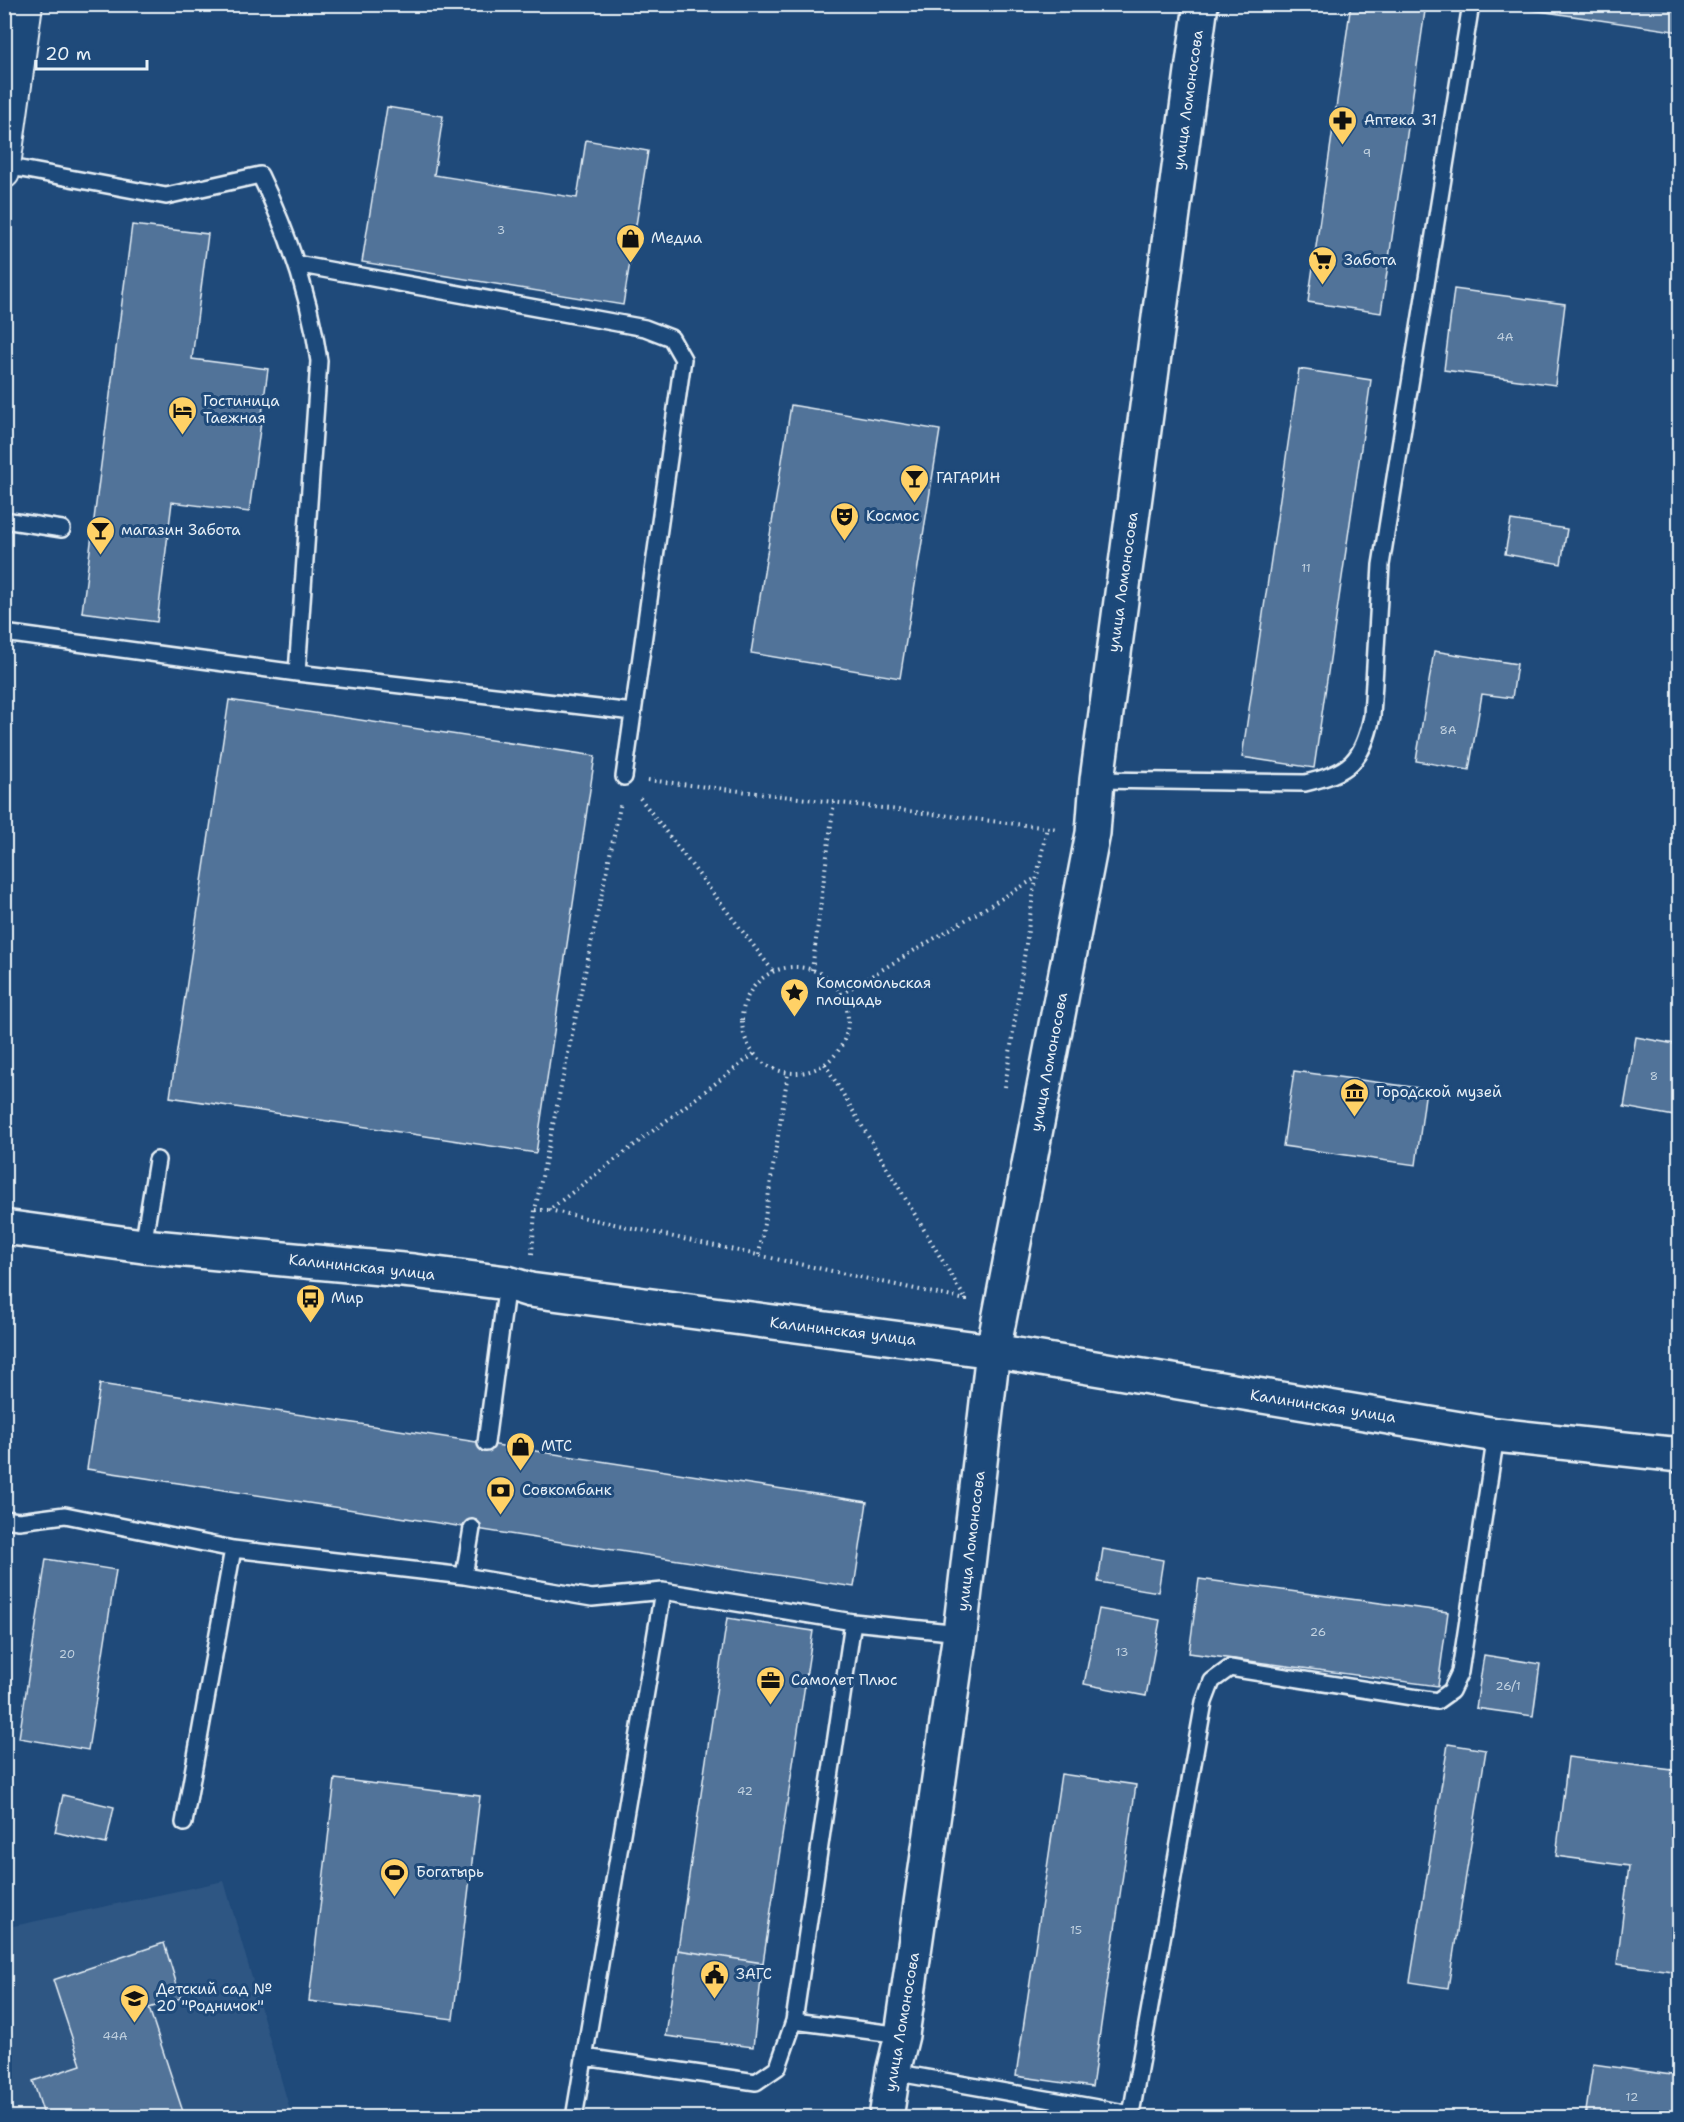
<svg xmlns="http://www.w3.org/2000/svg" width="1684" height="2122" viewBox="0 0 1684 2122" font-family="'Shantell Sans',sans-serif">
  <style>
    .built { fill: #2e5683 }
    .building { fill: #517399; stroke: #e8f1f8; stroke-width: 1.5 }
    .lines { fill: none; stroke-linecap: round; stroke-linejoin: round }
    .lane-casing { stroke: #e8f1f8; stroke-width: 20 }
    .street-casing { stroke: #e8f1f8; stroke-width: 34 }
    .secondary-casing { stroke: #e8f1f8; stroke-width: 38 }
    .path { stroke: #e8f1f8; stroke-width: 4; stroke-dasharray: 1.5 4.5; stroke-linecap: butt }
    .lane { stroke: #1f4a7a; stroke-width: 15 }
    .street { stroke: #1f4a7a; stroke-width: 30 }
    .secondary { stroke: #1f4a7a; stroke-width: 33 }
    .labels { text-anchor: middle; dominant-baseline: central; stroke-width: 6; stroke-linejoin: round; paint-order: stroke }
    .number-label { font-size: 12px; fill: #c2d2e0 }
    .street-label { font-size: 15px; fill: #e8f1f8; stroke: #1f4a7a }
    .poi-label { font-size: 15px; fill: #e8f1f8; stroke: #1f4a7a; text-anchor: start }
  </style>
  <rect width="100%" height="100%" fill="#1f4a7a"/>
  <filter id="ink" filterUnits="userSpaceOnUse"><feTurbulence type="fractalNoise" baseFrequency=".0167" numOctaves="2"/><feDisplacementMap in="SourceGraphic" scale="12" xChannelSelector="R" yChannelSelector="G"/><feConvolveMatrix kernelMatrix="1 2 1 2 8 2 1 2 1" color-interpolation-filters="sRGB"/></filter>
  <g filter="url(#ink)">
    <path class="built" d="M224,1881L292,2117H5L4,1928Z"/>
    <path class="building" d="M1351,4H1426L1381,313L1308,302Z
      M1526,4H1680V32L1526,9Z
      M387,107L443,116L434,175L577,198L586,140L648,151L623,305L362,262Z
      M132,225L208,234L192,359L268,369L249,512L172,502L157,622L82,612Z
      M1454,289L1565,304L1555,385L1444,370Z
      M1299,369L1371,380L1314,768L1242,757Z
      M791,405L940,430L900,678L751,653Z
      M1511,520L1567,529L1561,564L1505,554Z
      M1434,651L1517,664L1512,698L1482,694L1469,770L1416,761Z
      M229,700L595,756L536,1153L170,1097Z
      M1636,1037L1680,1045V1117L1624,1107Z
      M1294,1071L1426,1089L1416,1165L1283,1146Z
      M100,1384L867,1502L854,1587L87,1469Z
      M1103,1549L1163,1560L1158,1592L1098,1582Z
      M46,1559L116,1570L88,1750L19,1738Z
      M1199,1579L1448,1612L1438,1686L1189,1653Z
      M1099,1609L1160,1620L1146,1696L1084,1684Z
      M727,1618L813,1631L763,1963L678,1950Z
      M1484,1655L1540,1664L1533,1716L1476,1708Z
      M1448,1744L1486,1750L1448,1988L1410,1982Z
      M1568,1757L1680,1771V1972L1617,1964L1629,1866L1556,1856Z
      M1061,1774L1136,1785L1092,2087L1016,2076Z
      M335,1779L480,1796L453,2019L309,2001Z
      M63,1795L114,1807L106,1844L55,1832Z
      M164,1943L181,1998L149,2008L185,2118H45L33,2081L81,2065L53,1980Z
      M678,1950L763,1963L753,2047L666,2036Z
      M1593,2064L1678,2076L1673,2118H1585Z"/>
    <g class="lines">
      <defs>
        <path id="lane" d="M296,264L645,328L671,338L683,359L624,777
          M4,520L62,529
          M4,633L297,673L319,361C310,297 288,233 260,175L166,196L5,166
          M297,673L633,712
          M1097,780L1305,783C1349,773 1363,761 1372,716L1381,565L1471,4
          M143,1246L157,1160
          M486,1443L507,1283
          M4,1519L19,1521L65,1515L233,1549L464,1576L592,1598L663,1591L853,1622L960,1633
          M464,1576L472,1528
          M184,1823L233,1549
          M794,2021L853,1622
          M584,2057L756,2082L778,2067L794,2021L902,2035
          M893,2072L1131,2114L1204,1702L1212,1681L1230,1668L1437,1701L1451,1691L1460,1672L1496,1435
          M574,2118L663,1591"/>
        <path id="street" d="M4,173L27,4"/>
        <path id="secondary" d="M4,1227L143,1246L413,1271L507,1283L530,1290L993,1351L1496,1435L1680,1455
          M886,2118L893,2072L902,2035L960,1633L993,1351L1093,833L1097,780L1201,4"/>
      </defs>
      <use href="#lane" class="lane-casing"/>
      <use href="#street" class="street-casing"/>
      <use href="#secondary" class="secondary-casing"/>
      <path class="path" d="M648,780L1058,829
        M640,798L773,971
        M742 1020a53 53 0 1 1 106 0a53 53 0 1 1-106 0Z
        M812,970L834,802
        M841,994L1036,878
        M825,1064L966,1300
        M1005,1087L1033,896L1047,827
        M535,1210H549L754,1054
        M549,1210L966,1300V1298
        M532,1254L535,1210L621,802
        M759,1255L788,1073"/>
      <use href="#lane" class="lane"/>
      <use href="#street" class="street"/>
      <use href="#secondary" class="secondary"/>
    </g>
  </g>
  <defs>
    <symbol id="pharmacy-pin" viewBox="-11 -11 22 30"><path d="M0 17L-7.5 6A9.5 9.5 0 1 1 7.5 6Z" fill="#ffd166" stroke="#1f4a7a"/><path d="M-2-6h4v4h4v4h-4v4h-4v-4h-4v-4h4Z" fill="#111"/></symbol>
    <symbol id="shop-pin" viewBox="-11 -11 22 30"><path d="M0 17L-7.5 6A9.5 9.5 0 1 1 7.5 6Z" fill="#ffd166" stroke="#1f4a7a"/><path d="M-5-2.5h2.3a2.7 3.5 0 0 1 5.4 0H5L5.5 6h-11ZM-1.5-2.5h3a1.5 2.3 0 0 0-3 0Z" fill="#111"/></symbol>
    <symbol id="supermarket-pin" viewBox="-11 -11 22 30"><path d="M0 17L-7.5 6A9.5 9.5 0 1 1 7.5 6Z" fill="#ffd166" stroke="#1f4a7a"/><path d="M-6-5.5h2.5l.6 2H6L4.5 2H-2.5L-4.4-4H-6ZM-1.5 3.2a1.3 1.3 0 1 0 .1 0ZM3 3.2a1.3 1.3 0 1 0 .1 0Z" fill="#111"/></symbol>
    <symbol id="hotel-pin" viewBox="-11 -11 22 30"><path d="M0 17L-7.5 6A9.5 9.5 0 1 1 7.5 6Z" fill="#ffd166" stroke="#1f4a7a"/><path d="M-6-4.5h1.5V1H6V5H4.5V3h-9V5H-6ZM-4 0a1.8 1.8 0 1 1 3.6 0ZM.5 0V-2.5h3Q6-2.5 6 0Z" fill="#111"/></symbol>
    <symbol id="bar-pin" viewBox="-11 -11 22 30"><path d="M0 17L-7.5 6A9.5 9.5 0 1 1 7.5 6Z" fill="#ffd166" stroke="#1f4a7a"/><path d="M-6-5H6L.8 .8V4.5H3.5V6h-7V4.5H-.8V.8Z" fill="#111"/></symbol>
    <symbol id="theatre-pin" viewBox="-11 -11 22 30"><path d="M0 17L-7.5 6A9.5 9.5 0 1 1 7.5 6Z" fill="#ffd166" stroke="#1f4a7a"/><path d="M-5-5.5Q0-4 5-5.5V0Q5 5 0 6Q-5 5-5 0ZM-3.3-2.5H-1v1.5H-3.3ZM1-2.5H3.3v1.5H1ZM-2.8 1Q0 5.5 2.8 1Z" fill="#111"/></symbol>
    <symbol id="sight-pin" viewBox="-11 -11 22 30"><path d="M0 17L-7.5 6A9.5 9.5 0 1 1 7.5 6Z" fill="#ffd166" stroke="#1f4a7a"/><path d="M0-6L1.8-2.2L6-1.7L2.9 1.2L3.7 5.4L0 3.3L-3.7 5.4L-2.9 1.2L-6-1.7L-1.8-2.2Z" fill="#111"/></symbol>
    <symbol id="museum-pin" viewBox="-11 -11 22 30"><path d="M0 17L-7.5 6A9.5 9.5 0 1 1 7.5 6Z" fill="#ffd166" stroke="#1f4a7a"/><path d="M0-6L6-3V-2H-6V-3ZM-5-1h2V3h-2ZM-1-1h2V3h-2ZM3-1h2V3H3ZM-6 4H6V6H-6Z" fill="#111"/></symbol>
    <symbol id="bus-pin" viewBox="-11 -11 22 30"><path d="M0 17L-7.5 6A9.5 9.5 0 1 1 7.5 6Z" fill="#ffd166" stroke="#1f4a7a"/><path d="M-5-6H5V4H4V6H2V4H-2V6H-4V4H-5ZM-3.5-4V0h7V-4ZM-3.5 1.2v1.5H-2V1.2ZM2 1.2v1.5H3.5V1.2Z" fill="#111"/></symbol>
    <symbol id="bank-pin" viewBox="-11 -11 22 30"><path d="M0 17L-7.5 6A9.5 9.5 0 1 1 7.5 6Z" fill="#ffd166" stroke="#1f4a7a"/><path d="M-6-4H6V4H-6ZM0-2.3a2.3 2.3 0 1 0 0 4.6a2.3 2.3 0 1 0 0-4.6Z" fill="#111"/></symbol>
    <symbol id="office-pin" viewBox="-11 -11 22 30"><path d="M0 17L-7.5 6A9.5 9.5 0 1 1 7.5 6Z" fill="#ffd166" stroke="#1f4a7a"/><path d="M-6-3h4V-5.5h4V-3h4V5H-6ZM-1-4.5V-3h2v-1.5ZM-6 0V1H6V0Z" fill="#111"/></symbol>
    <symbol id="stadium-pin" viewBox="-11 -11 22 30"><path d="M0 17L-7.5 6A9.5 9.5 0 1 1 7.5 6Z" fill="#ffd166" stroke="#1f4a7a"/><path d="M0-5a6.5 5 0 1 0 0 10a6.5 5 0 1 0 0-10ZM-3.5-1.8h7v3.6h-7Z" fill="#111"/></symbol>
    <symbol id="civic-pin" viewBox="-11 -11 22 30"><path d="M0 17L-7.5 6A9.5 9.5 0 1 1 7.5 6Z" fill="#ffd166" stroke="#1f4a7a"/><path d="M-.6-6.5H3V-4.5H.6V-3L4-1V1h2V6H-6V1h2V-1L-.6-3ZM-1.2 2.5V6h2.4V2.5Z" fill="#111"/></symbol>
    <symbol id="school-pin" viewBox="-11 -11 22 30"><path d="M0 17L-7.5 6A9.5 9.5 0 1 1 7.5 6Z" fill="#ffd166" stroke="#1f4a7a"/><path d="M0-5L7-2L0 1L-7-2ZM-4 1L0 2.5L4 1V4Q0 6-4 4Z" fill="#111"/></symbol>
  </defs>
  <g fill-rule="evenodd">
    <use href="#pharmacy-pin" x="1326" y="104" width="33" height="45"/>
    <use href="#shop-pin" x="614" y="222" width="33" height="45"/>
    <use href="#supermarket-pin" x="1306" y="244" width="33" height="45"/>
    <use href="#hotel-pin" x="166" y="394" width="33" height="45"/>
    <use href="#bar-pin" x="898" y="462" width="33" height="45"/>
    <use href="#theatre-pin" x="828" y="500" width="33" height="45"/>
    <use href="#bar-pin" x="84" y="514" width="33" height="45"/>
    <use href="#sight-pin" x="778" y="976" width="33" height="45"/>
    <use href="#museum-pin" x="1338" y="1076" width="33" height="45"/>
    <use href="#bus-pin" x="294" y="1282" width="33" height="45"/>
    <use href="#shop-pin" x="504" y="1430" width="33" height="45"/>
    <use href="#bank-pin" x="484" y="1474" width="33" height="45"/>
    <use href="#office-pin" x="754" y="1664" width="33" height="45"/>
    <use href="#stadium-pin" x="378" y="1856" width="33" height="45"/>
    <use href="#civic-pin" x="698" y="1958" width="33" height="45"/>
    <use href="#school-pin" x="118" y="1982" width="33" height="45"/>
  </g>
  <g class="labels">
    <g class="number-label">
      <text x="1367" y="153">9</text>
      <text x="501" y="230">3</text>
      <text x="1505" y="337">4А</text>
      <text x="1306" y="568">11</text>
      <text x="1448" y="730">8А</text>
      <text x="1654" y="1076">8</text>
      <text x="1318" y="1632">26</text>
      <text x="1122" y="1652">13</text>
      <text x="67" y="1654">20</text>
      <text x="1508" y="1686">26/1</text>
      <text x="745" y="1791">42</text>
      <text x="1076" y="1930">15</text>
      <text x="115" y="2036">44А</text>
      <text x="1632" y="2097">12</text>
    </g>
    <g class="street-label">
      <text transform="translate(1188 100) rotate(-82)">улица Ломоносова</text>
      <text transform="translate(1123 582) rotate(-82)">улица Ломоносова</text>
      <text transform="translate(1049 1062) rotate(-79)">улица Ломоносова</text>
      <text transform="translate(362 1267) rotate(6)">Калининская улица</text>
      <text transform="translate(843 1331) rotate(7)">Калининская улица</text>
      <text transform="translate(1323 1406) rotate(9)">Калининская улица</text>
      <text transform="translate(971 1541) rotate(-83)">улица Ломоносова</text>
      <text transform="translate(902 2022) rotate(-80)">улица Ломоносова</text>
    </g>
    <g class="poi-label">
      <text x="1364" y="120">Аптека 31</text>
      <text x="651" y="238">Медиа</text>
      <text x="1344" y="260">Забота</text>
      <text x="203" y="401">Гостиница<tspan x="203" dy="17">Таежная</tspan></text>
      <text x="936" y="478">ГАГАРИН</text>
      <text x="866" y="516">Космос</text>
      <text x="121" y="530">магазин Забота</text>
      <text x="816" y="983">Комсомольская<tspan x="816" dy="17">площадь</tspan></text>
      <text x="1376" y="1092">Городской музей</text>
      <text x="331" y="1298">Мир</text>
      <text x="541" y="1446">МТС</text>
      <text x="522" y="1490">Совкомбанк</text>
      <text x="791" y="1680">Самолет Плюс</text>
      <text x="416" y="1872">Богатырь</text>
      <text x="736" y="1974">ЗАГС</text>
      <text x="156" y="1989">Детский сад №<tspan x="156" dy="17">20 "Родничок"</tspan></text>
    </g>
  </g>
  <rect width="1684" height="2122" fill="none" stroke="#1f4a7a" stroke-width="24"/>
  <rect x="12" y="12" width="1660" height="2098" fill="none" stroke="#e8f1f8" stroke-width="2" filter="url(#ink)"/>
  <path d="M36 60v9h111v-9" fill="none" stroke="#e8f1f8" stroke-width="3"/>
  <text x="45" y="60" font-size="18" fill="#e8f1f8" stroke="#1f4a7a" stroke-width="4.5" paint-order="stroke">20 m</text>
</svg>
